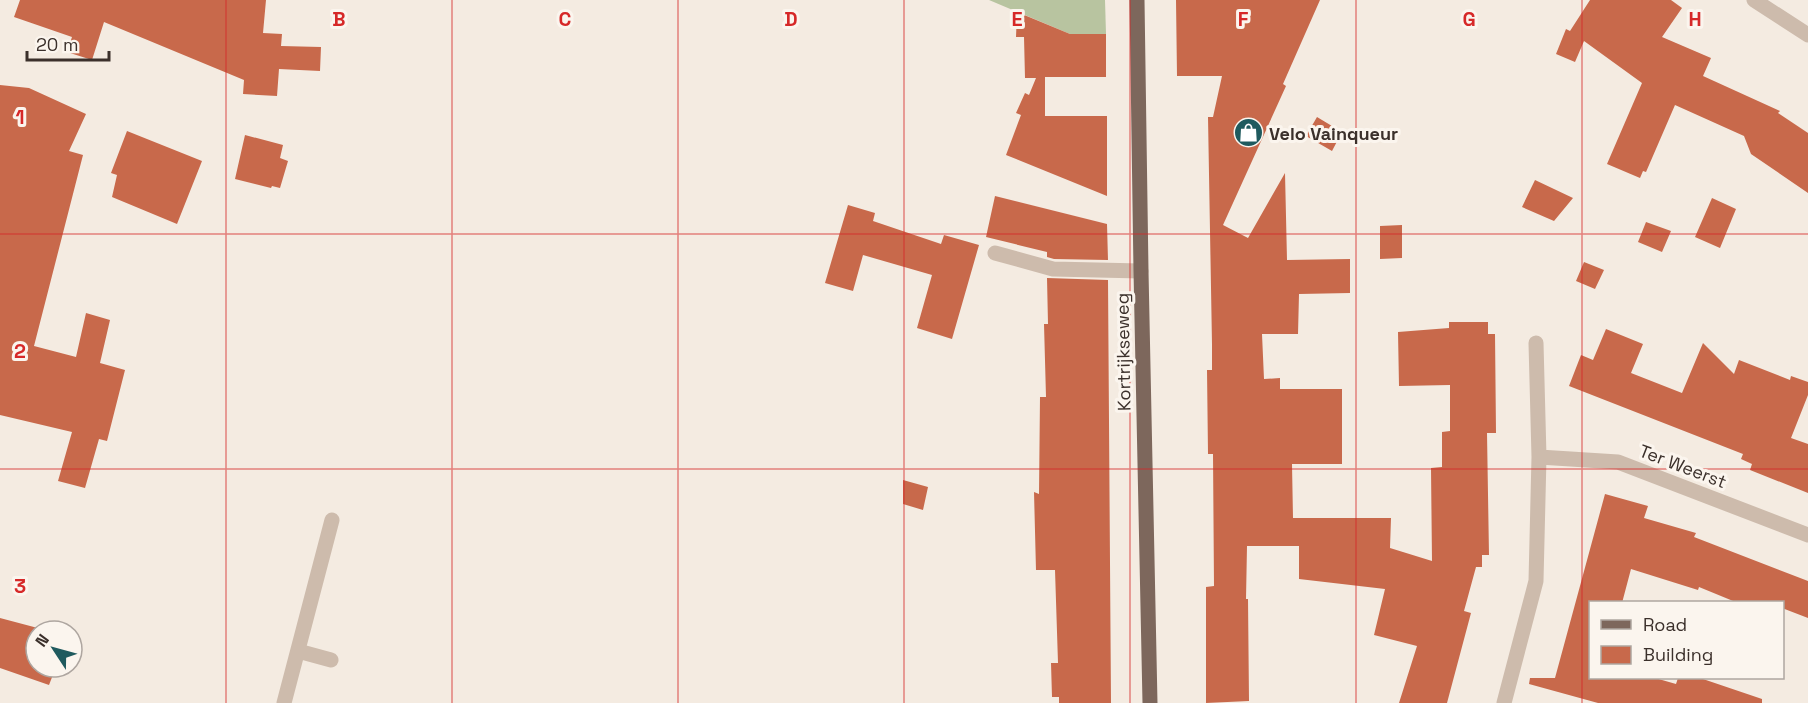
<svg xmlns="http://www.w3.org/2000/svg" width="1808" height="703" font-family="'Space Grotesk',sans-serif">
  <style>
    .green { fill: #b8c4a0 }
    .building { fill: #c8694b }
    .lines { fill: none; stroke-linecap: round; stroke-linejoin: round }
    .lane { stroke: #cdbbac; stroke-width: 15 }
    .street { stroke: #cdbbac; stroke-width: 15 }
    .primary { stroke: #7d675c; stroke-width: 15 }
    .grid { fill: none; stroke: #d62828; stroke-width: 1.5; stroke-opacity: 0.55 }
    .labels { text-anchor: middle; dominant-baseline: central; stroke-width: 6; stroke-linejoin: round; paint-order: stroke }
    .poi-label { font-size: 18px; font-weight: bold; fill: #3b302b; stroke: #fbf5ee; text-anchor: start }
    .street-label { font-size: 18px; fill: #3b302b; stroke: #fbf5ee }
    .grid-label { font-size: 20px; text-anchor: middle; font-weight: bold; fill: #d62828; stroke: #fbf5ee; stroke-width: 6; stroke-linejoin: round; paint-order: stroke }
  </style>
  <rect width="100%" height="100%" fill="#f4ebe1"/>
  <!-- green -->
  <path class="green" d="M989,0h116l1,34h-36z"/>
  <!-- building -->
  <path class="building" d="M20,0h246l-3,33 19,1 -1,12 40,1 -1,24 -41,-2 -2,27 -34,-2 1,-14 -140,-58 -12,38 -25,-8 5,-15 -58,-20z
    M1176,0h144l-37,84 3,2 -63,139 25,13 37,-65 2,87 63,-1v34l-51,1 -1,40h-36l2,45 16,-1v11h62v75h-50l1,54h98l-1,30 42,13 -1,-93 11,-1v-35l8,-1v-46l-51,1 -1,-54 51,-4v-6h39v12h7l1,99h-9l2,122h-7v12h-6l-12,44 7,2 -24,90h-48l18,-57 -43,-11 11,-46 -86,-10v-33h-52l-1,53h2l1,102 -43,2v-116l8,-1 -1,-132h-5l-1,-84h5v-26l-4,-227h5l9,-41h-45z
    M1590,0h81l11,8 -20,29 49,21 -8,18 77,35 -2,2 30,20v60l-57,-39 -7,-18 -69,-31 -29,67 -3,-1 -3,7 -33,-14 35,-81 -58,-42 -9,21 -19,-8 10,-25 4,2z
    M1017,12l53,22h36v43h-61v39h62v80l-101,-41 15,-40 -5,-2 9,-20 4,2 7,-17h-11l-1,-41h-8z
    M0,85l29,3 57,26 -17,37 14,4 -49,191 42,11 10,-44 24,7 -10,43 25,7 -18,71 -8,-2 -14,49 -27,-7 14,-49 -72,-17z
    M1317,117l25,15 -10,19 -26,-15z
    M127,131l75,30 -25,63 -65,-27 5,-22 -6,-2z
    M245,135l38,10 -3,13 8,3 -8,27 -8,-2 -1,2 -36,-9z
    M1535,180l38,18 -19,23 -32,-14z
    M995,196l112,28 1,36 -54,-1 -7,-2v-5l-61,-15z
    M1712,198l24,11 -16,39 -25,-11z
    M848,205l27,8 -2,8 68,23 3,-9 35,10 -27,94 -35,-11 15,-53 -69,-20 -10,36 -28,-8z
    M1646,222l25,9 -9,21 -24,-10z
    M1402,225v33l-22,1v-33z
    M1584,262l20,8 -9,19 -19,-8z
    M1047,278l61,2 3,423h-52v-6h-7l-1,-34h7l-3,-93h-19l-2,-78 5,2 1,-97h6l-2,-73h4z
    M1606,329l37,15 -12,29 51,20 21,-50 31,31 5,-14 51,20 1,-4 17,6v13l-17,43 17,6v49l-58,-23 2,-6 -11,-5 2,-5 -174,-68 12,-31 12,5z
    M903,480l25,7 -5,23 -20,-6z
    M1605,494l43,12 -4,12 52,15 -2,4 114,44v37l-26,-10v-5h-44l-39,-16 -1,3 -67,-21 -9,34h-32v75h65l21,6 2,-6h22l62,21v4h-164l-69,-19 1,-6h25z
    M0,618l49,13h-13v36h20l-7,18 -49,-17z"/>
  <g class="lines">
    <!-- lane -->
    <path class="lane" d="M995,253l58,16 88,2"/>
    <!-- street -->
    <path class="street" d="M1754,0l54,35
      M1539,457l79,5 190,73
      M298,651l33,9
      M284,703l48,-183
      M1504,703l32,-122 3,-124 -3,-114"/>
    <!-- primary -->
    <path class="primary" d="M1137,0l4,271 9,432"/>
  </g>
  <!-- grid -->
  <path class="grid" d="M226,0v703M452,0v703M678,0v703M904,0v703M1130,0v703M1356,0v703M1582,0v703M0,234h1808M0,469h1808"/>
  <!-- icons -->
  <defs>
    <symbol id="shop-disc" viewBox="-11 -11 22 22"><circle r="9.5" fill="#1f5a5e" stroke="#fbf5ee"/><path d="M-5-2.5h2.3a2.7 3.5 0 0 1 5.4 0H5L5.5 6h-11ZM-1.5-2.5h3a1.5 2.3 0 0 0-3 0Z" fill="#fff"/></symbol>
  </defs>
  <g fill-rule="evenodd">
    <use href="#shop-disc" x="1232" y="116" width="33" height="33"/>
  </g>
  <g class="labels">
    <!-- poi labels -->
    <g class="poi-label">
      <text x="1269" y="133">Velo Vainqueur</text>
    </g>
    <!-- street labels -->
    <g class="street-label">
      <text transform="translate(1123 352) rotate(-91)">Kortrijkseweg</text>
      <text transform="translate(1683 466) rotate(21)">Ter Weerst</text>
    </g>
  </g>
  <g class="grid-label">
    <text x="339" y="26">B</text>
    <text x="565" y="26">C</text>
    <text x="791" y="26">D</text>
    <text x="1017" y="26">E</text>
    <text x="1243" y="26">F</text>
    <text x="1469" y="26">G</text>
    <text x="1695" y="26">H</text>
    <text x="20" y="124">1</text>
    <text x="20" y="358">2</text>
    <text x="20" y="593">3</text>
  </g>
  <!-- legend -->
  <rect x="1589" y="601" width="195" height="78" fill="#fbf5ee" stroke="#aea6a0" stroke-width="1.5"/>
  <rect x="1601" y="620" width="30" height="9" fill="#7d675c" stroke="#aea6a0" stroke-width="1.5"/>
  <text x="1643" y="631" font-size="18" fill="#3b302b">Road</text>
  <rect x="1601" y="646" width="30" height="18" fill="#c8694b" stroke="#aea6a0" stroke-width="1.5"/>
  <text x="1643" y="661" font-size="18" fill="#3b302b">Building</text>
  <!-- north arrow -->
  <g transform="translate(54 649) rotate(306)"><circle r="28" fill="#fbf5ee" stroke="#aea6a0" stroke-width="1.5"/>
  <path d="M0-4.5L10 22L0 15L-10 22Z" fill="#1f5a5e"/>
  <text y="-9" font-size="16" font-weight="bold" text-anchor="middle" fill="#3b302b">N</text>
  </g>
  <!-- scale -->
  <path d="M27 51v9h82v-9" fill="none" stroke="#3b302b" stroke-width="3"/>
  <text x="36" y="51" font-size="18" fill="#3b302b" stroke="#fbf5ee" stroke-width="4.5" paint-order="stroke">20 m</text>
</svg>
